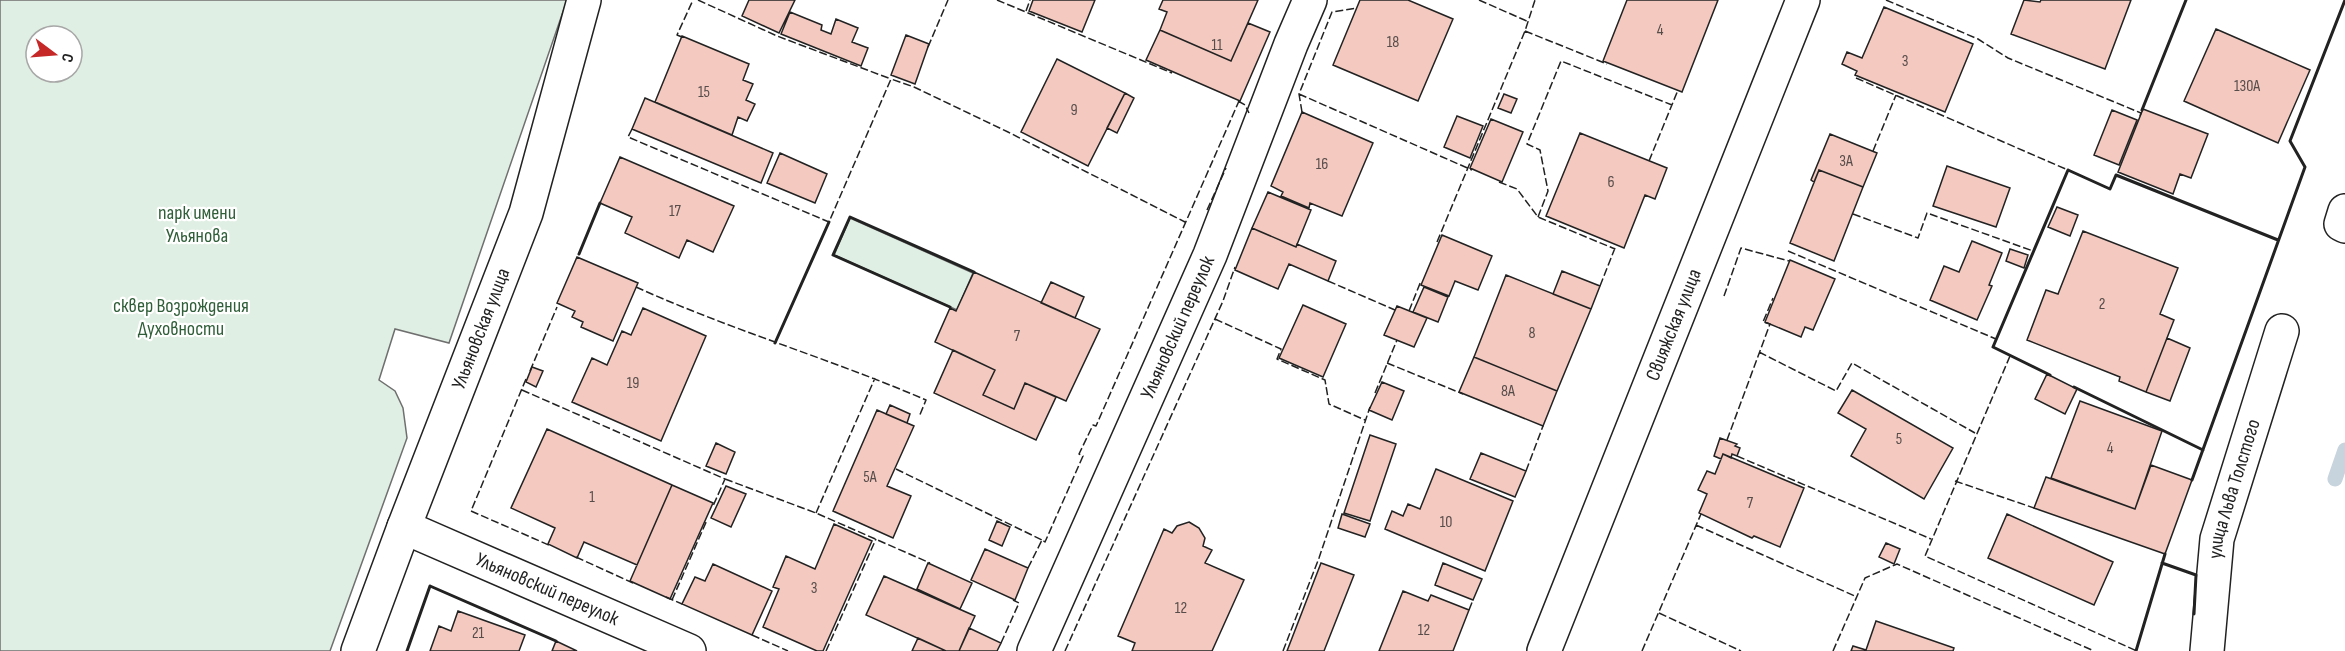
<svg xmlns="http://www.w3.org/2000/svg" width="2345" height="651" font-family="'Sofia Sans Condensed',sans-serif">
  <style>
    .green { fill: #e0efe3; stroke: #6f6f6f; stroke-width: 1.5; fill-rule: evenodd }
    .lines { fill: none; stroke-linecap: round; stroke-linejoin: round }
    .stream { stroke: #c7d3dd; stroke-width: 15 }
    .building { fill: #f3c9c0; stroke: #222; stroke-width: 1.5 }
    .minor-casing { stroke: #222; stroke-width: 36 }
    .minor { stroke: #fff; stroke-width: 33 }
    .fence { stroke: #222; stroke-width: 1.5; stroke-dasharray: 8 3; stroke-linecap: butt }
    .wall { stroke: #222; stroke-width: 3 }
    .labels { text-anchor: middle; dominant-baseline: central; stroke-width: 4.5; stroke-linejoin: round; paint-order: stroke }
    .number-label { font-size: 16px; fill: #564c4a }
    .park-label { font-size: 20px; fill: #2f5e38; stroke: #fff }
    .street-label { font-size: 20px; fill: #222; stroke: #fff }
  </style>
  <rect width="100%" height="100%" fill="#fff"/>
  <!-- green -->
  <path class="green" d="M0,0h567l-118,343 -54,-14 -16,51 16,11 8,17 4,30 -77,213h-330zM36,36h36v36h-36z
    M850,218l123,55 -16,37 -123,-55z"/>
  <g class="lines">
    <!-- stream -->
    <path class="stream" d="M2335,479l10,-29"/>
  </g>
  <!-- building -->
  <path class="building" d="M749,0h46l-16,33 -37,-17z
    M1033,0h62l-13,32 -53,-21z
    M1163,0h95l-27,61 -71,-31 7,-18 -8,-3z
    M1360,0h48l45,19 -35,82 -85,-36z
    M1627,0h91l-36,92 -79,-31z
    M2024,0l16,2 1,-2h90l-26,69 -94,-35z
    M1884,7l89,37 -28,68 -90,-37 2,-4 -15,-7 5,-12 15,6z
    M790,12l32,13 -1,5 10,4 5,-15 22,9 -6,14 16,6 -7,18 -80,-32z
    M1248,23l22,9 -30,69 -94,-41 14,-30 71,31z
    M2216,29l94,41 -32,73 -94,-42z
    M906,35l23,9 -14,40 -24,-9z
    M682,36l67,28 -6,16 10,4 -7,16 9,4 -8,17 -9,-4 -6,18 -77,-33z
    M1057,59l68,34 -37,73 -67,-34z
    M1125,93l9,5 -17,35 -10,-5z
    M1504,94l13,5 -6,14 -13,-5z
    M645,98l128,55 -12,30 -129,-54z
    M2143,109l65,25 -17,44 -11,-4 -7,20 -55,-22z
    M2112,110l25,10 -18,45 -25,-10z
    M1302,112l71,31 -31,73 -32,-13 -1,5 -28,-12 2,-4 -12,-6z
    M1457,116l26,10 -13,32 -26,-11z
    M1491,119l32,13 -21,50 -32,-14z
    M1580,133l87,35 -12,31 -10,-4 -21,53 -78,-32z
    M1830,134l47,19 -14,34 -44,-17 -5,12 -3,-2z
    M780,153l47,21 -12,29 -48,-20z
    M620,157l114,49 -21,46 -26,-12 -8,18 -54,-25 7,-16 -32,-14z
    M1947,166l63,22 -14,39 -63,-21z
    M1819,170l44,17 -29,74 -44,-18z
    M1268,192l43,18 -15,37 -44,-19z
    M2057,207l21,8 -8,21 -22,-9z
    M1252,228l44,19 1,-3 39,17 -8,20 -39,-17 -11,25 -43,-19z
    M2083,231l95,37 -18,46 14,6 -28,72 -27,-11 1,-4 -93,-37 19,-50 12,4z
    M1442,235l50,21 -14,34 -23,-9 -6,15 -28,-11z
    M1972,241l30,12 -13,32 3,1 -15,34 -47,-20 14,-34 15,6z
    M2010,249l18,6 -4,13 -18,-7z
    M577,257l61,26 -25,58 -32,-14 2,-5 -11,-5 3,-6 -18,-8z
    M1790,260l45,19 -22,51 -8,-3 -4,10 -36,-15z
    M1562,271l38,15 -9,23 -38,-15z
    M974,272l126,57 -34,72 -41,-18 -11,26 -31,-14 12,-25 -60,-28 15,-34 6,3z
    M1506,275l85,34 -34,82 -83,-34z
    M1051,282l33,15 -9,21 -34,-15z
    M1424,287l24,10 -10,25 -25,-10z
    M1303,305l43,19 -23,53 -44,-19z
    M1397,306l30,12 -13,29 -30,-12z
    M643,308l63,28 -45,105 -89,-39 20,-44 15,7 15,-34 9,4z
    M2167,338l23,10 -20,53 -24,-9z
    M953,350l42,20 -12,25 31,14 11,-26 31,14 -20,43 -102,-47z
    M1474,357l83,34 -14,35 -84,-34z
    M532,367l11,4 -7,16 -10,-5z
    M2047,374l30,15 -12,25 -30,-15z
    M1382,382l22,9 -12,29 -23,-10z
    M1852,390l101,58 -29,51 -73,-43 15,-27 -28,-16z
    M2080,401l82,30 -27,78 -84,-31z
    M890,405l20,9 -3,9 -21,-9z
    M877,410l37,16 -27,60 24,10 -18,42 -60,-27z
    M547,429l125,56 -35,80 -53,-23 -7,16 -29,-14 7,-16 -44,-20z
    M1370,435l26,9 -26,77 -26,-8z
    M1720,438l17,6 -2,2 5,2 -3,8 -5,-2 -1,4 -8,-4 -2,5 -7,-3z
    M716,443l19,9 -9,22 -20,-8z
    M1481,453l45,18 -11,26 -45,-18z
    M1723,454l81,34 -24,59 -26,-11 -2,2 -53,-25 8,-19 -9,-4 9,-19 8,3z
    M2151,465l41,15 -27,74 -131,-46 12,-31 89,32z
    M1436,469l77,32 -28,70 -100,-42 7,-18 11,5 5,-12 12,5z
    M672,485l41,18 -43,96 -40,-18z
    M726,486l20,8 -15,33 -20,-9z
    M1342,514l28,10 -5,13 -27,-9z
    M2007,514l106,48 -19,43 -106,-47z
    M997,521l13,6 -8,19 -13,-6z
    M1189,522l10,6 6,10 -2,8 9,4 -7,13 39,17 -32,71h-80l3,-8 -17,-7 46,-107 8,4 5,-7z
    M834,524l38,17 -49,110h-6l-54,-24 16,-38 -6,-2 13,-31 29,13z
    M1886,543l14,6 -6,15 -15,-7z
    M985,549l43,19 -13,32 -44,-20z
    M928,563l44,20 -12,26 -43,-20z
    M1321,563l33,12 -30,76h-37z
    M1443,563l39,16 -9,21 -38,-15z
    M713,564l59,27 -20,44 -70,-31 13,-27 10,4z
    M884,576l91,40 -16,35h-13l-80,-36z
    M1403,591l25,10 3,-6 38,15 -16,41h-74z
    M458,611l67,24 -6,16h-89l9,-25 12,5z
    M1876,621l78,27 -1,3h-102l2,-5 13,4z
    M969,628l32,15 -4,8h-38z
    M918,638l28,13h-34z
    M556,641l21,10h-25z"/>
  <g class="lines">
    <defs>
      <g id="minor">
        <path d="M2345,211l-4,13 4,2"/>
        <path id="s1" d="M404,527l285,124"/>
        <path id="s2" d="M358,651l46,-124 122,-314 58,-213"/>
        <path id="s3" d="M1034,651l176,-396 81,-211 19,-44"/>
        <path id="s4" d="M1544,651l259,-651"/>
        <path id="s5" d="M2207,651l10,-112 65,-208"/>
      </g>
    </defs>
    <!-- minor casing -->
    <use href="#minor" class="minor-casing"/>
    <!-- minor -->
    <use href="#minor" class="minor"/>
    <!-- fence -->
    <path class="fence" d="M698,0l79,36 114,43
      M997,0l175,73
      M1479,0l50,22
      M1886,0l92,39 30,19 133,55 -1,3
      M1026,11l4,-11
      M1525,31l82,33
      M682,37l-5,-2 16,-35
      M928,47l20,-47
      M1856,78l212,92
      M1299,94l173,76
      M1238,101l7,4 4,8
      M1302,112l-3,-18 33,-82 25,-4
      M632,129l-4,8 201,85 62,-143 23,8 94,45 177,90
      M1873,151l23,-56
      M1649,161l29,-71
      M1499,182l18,7 21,28 77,32
      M1207,210l19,-42
      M1853,214l65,24 9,-25 106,38
      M1538,217l10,-26 -8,-41 -13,-6 34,-83 111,44
      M1437,242l88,-211 10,-31
      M1788,251l208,88
      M1328,281l67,29
      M1600,286l15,-38
      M636,287c95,43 195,72 290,113l-7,17
      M1724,296l17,-48 48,13
      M1409,311l12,-30
      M1215,319l66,30 -4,10 48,21 4,24 36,16
      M1759,352l77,39 16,-28 123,70
      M2010,356l-85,200 212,95
      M1387,363l76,31
      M530,371l27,-64
      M526,379l-55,132 80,35
      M522,390l203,89 -12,27
      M1375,393l22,-53
      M1727,440l43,-116 -7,-2 10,-24
      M1737,456l194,83
      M896,469l146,71
      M1526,471l17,-45
      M725,479l91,34 114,50
      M1955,481l82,28
      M816,513l59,-135
      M1696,525l161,72
      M576,557l57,26
      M1028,568l14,-28 3,2 38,-86 -4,-2 14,-29 3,1 143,-325
      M666,597l16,7
      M672,600l35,-80
      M1469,610l4,-10
      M1659,613l82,38
      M752,635l36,16
      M1001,643l18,-40 -6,-3
      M826,651l50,-112
      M1065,651l158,-350 12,-34
      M1283,651l36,-93 51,-151
      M1642,651l59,-137
      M1833,651l32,-73 32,-14 197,87"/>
    <!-- wall -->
    <path class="wall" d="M2142,110l44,-110
      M579,254l21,-51
      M950,307l-117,-52 17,-38 124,55
      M775,343l54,-121
      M2050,375l-57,-28 75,-177 42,19 6,-14 162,65
      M2074,387l129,63
      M2192,480l113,-313 -15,-26 55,-141
      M2162,563l34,12 -2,39
      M407,651l23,-65 126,55
      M2136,651l29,-97"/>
  </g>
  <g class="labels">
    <!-- number labels -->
    <g class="number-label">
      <text x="1660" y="30">4</text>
      <text x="1393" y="42">18</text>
      <text x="1217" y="45">11</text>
      <text x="1905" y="61">3</text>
      <text x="2247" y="86">130А</text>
      <text x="704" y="92">15</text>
      <text x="1074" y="110">9</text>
      <text x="1846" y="161">3А</text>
      <text x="1322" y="164">16</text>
      <text x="1611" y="182">6</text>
      <text x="675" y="211">17</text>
      <text x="2102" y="304">2</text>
      <text x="1532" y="333">8</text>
      <text x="1017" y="336">7</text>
      <text x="633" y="383">19</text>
      <text x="1508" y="391">8А</text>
      <text x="1899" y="439">5</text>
      <text x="2110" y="448">4</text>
      <text x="870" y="477">5А</text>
      <text x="592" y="497">1</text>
      <text x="1750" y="503">7</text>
      <text x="1446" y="522">10</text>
      <text x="814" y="588">3</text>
      <text x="1181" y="608">12</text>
      <text x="1424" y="630">12</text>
      <text x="478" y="633">21</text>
    </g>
    <!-- park labels -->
    <g class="park-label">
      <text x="197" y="213">парк имени<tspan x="197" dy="23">Ульянова</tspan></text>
      <text x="181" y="306">сквер Возрождения<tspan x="181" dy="23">Духовности</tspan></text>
    </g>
    <!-- street labels -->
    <g class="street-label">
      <text stroke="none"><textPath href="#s4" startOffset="351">Свияжская улица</textPath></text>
      <text stroke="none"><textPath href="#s3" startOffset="354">Ульяновский переулок</textPath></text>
      <text stroke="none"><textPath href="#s2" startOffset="345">Ульяновская улица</textPath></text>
      <text stroke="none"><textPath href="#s5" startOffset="165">улица Льва Толстого</textPath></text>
      <text stroke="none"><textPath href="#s1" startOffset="156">Ульяновский переулок</textPath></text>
    </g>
  </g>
  <!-- north arrow -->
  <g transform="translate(54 54) rotate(106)"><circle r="28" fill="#ffffff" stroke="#a7a7a7" stroke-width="1.5"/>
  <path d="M0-4.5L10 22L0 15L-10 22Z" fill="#c62828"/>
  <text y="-9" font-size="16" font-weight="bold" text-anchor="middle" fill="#222222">С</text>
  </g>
</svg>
